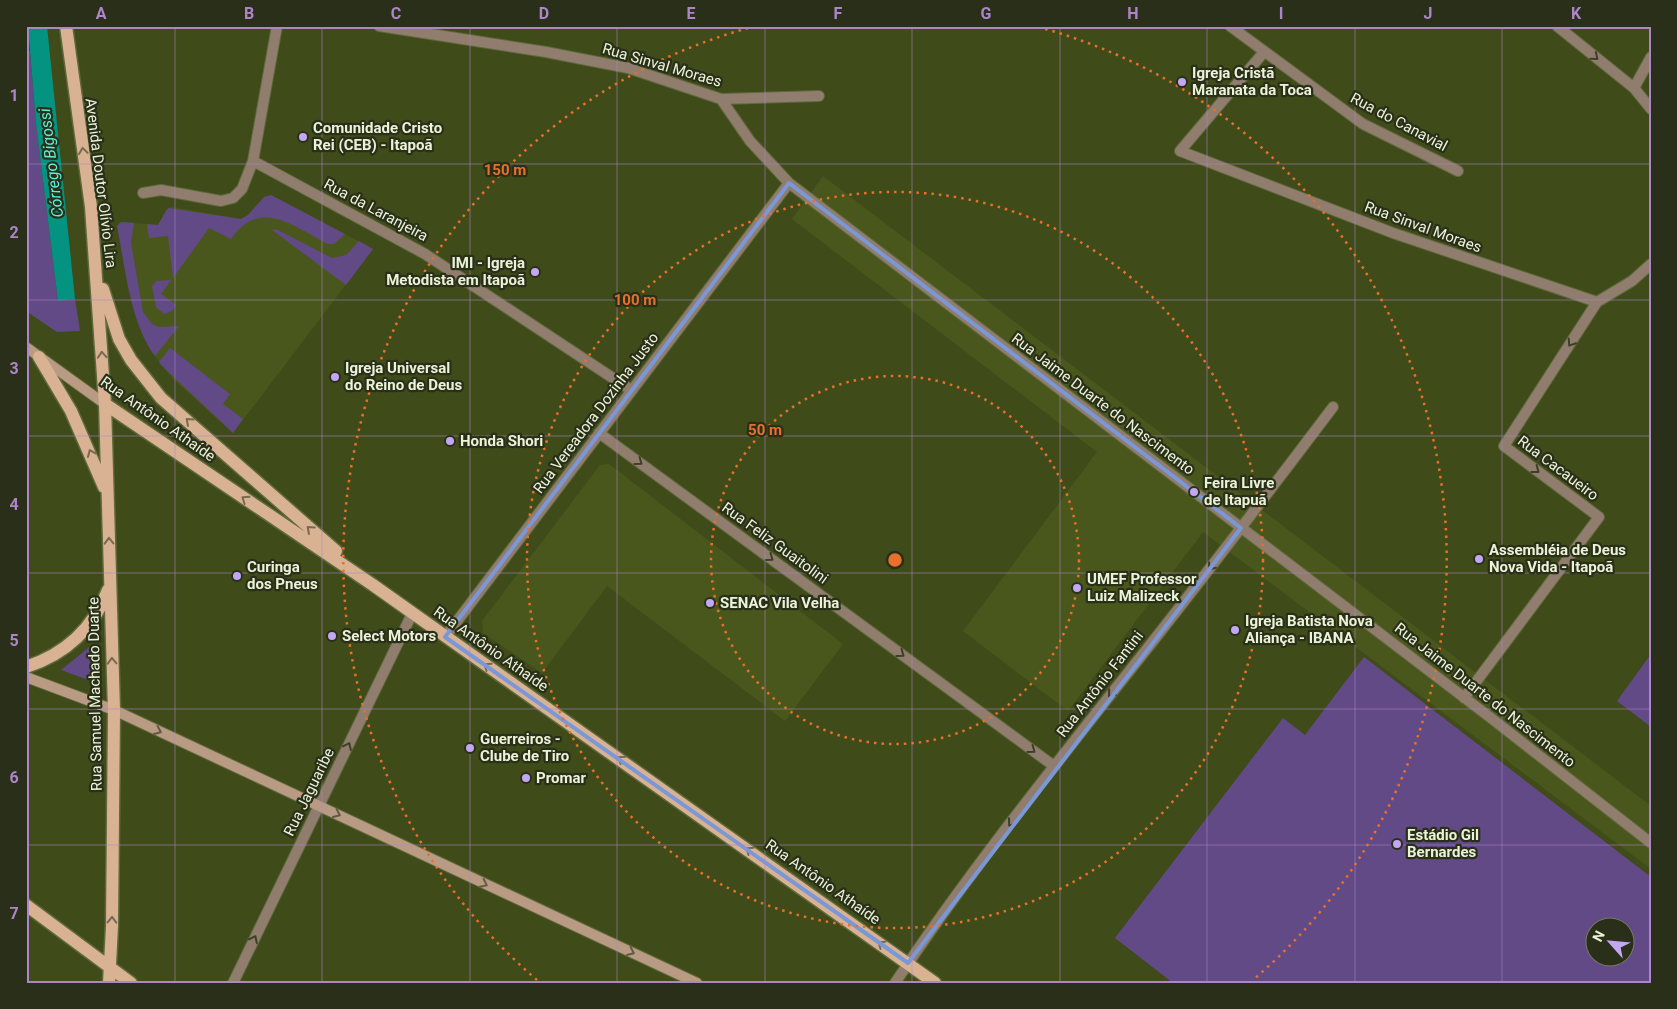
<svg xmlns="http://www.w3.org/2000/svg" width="1677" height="1009" font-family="Roboto,sans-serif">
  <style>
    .built { fill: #4a571c }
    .green { fill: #614a86; fill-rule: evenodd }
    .water { fill: #049281 }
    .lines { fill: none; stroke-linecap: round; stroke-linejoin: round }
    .street-casing { stroke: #5f693c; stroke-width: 12 }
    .secondary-casing { stroke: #5f693c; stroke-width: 12 }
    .primary-casing { stroke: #5f693c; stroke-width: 15 }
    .street { stroke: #907d6e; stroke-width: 10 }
    .secondary { stroke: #b99b83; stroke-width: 10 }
    .primary { stroke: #d9b293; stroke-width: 12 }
    .oneway { stroke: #3e3f2a }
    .oneway2 { stroke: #786a50 }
    .oneway3 { stroke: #635a43 }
    .marked { fill: none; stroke: #7a98d8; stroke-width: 4; stroke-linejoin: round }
    .grid { fill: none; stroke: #ad86ca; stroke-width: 1; stroke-opacity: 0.55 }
    .ring { fill: none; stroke: #e8702a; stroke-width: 2.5; stroke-dasharray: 2.5 5 }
    .poi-dot { fill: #c2a8f2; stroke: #292f19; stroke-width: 2 }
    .labels { text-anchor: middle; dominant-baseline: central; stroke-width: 4.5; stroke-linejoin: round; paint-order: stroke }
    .street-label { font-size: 15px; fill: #ebf3d7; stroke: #292f19 }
    .poi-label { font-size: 15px; font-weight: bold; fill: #ebf3d7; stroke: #292f19; text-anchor: start }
    .water-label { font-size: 16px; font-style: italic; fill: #5cf0d8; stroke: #292f19 }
    .centre { fill: #e8702a; stroke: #292f19; stroke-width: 2.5 }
    .ring-label { font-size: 15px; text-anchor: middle; font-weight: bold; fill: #e8702a; stroke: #292f19; stroke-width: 4.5; stroke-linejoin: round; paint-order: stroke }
    .neatline { fill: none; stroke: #ad86ca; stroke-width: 2 }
    .grid-label { font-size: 16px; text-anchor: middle; font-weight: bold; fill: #ad86ca }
  </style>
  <rect width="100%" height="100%" fill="#404b1a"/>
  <!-- built -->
  <path class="built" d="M823,176l828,630v63l-448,-337 -135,179 -105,-80 134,-179 -305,-233z
    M271,195l102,54 -140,184 -61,-55 -20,-26 -16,-34 -19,-92 4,-4 37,3 8,-15 6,-3 69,12 7,-4 16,-18z
    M609,464l234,180 -58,77 -178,-135 -65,87 -59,-40 -1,-12 118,-156z"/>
  <!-- green -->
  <path class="green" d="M27,51h3l6,73 22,177 17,-2 5,32 -23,1 -31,-21z
    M271,195l74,39 -11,10h-6c-35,-18 -68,-47 -97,-5l-22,-11 -36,50 -5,-42 -19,2 -2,-14 11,1 10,-17 73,11 7,-4 16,-18z
    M121,222l13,1 -3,20 12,69 9,12 7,3 20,-1 -24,30c-25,-33 -30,-90 -38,-130z
    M276,229l56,29 14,-3 13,-14 14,8 -27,36 -74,-55z
    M171,280l-10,14 15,11 -4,6 -8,3 -8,-7 -4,-21 4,-5z
    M170,348l60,46 -7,10 20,15 -10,14 -72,-68 -2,-3z
    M93,644l-2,37 -30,-11z
    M1651,654v73l-34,-26z
    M1364,657l287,220v106h-478l-58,-45 168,-220 22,17zM1594,926h30v30h-30z"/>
  <!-- water -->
  <path class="water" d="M28,26h19l28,273 -17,2 -22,-177z"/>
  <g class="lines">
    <defs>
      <path id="street" d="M379,26l167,26 82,16 93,31 98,-3
        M1230,26l133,98 95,47
        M1557,26l77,62 17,21
        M1264,52l-84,99 213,82 204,69 35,-21 19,-17
        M1634,88l17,-31
        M721,99l29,42 39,42 702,535 160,125
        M253,161l172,93 206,136
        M143,193l18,-3 60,11 12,-3 9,-9 11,-28 24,-135
        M599,433l455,333
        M445,637l344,-454
        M1464,698l135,-181 -95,-71 93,-144
        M233,983l179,-369
        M895,983c71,-107 152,-208 232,-309 70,-88 138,-177 206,-267"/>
      <path id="secondary" d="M26,347l79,57
        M26,677l88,33 583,273"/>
      <path id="primary" d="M66,26l25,181 14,197 9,306 -2,216 -3,57
        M103,289l16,50 12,21 30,38 175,153
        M39,357l32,54 33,76
        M105,404l268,181 562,398
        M26,667c40,-13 67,-38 82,-77
        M26,905l105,78"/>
    </defs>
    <!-- street casing -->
    <use href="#street" class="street-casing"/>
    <!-- secondary casing -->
    <use href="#secondary" class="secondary-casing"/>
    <!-- primary casing -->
    <use href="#primary" class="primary-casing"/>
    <!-- street -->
    <use href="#street" class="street"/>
    <!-- secondary -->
    <use href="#secondary" class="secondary"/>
    <!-- primary -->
    <use href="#primary" class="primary"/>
  </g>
  <!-- one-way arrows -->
  <defs><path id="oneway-chevron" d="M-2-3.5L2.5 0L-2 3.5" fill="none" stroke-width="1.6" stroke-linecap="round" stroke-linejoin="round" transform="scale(1.25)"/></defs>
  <g class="oneway">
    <use href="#oneway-chevron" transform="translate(1595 57) rotate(39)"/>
    <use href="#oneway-chevron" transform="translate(1571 343) rotate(123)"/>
    <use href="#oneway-chevron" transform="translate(639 462) rotate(36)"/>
    <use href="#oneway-chevron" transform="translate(1536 470) rotate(37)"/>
    <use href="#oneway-chevron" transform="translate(770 558) rotate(36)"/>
    <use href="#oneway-chevron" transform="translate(1211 567) rotate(128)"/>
    <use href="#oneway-chevron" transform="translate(901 654) rotate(36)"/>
    <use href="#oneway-chevron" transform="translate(1111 694) rotate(128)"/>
    <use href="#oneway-chevron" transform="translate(348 746) rotate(-64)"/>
    <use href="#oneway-chevron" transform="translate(1032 750) rotate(36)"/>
    <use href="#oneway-chevron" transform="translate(1011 823) rotate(127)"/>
    <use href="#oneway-chevron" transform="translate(254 939) rotate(-64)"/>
  </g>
  <g class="oneway2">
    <use href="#oneway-chevron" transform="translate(83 151) rotate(-98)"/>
    <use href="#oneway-chevron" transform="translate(102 355) rotate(-94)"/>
    <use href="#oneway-chevron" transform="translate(189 421) rotate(-138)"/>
    <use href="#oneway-chevron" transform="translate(91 453) rotate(-113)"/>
    <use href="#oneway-chevron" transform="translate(245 499) rotate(-146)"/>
    <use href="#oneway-chevron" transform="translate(310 529) rotate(-138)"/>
    <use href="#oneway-chevron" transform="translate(109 541) rotate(-91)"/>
    <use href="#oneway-chevron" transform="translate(112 661) rotate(-92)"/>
    <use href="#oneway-chevron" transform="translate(487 666) rotate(-145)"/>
    <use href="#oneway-chevron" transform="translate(621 759) rotate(-145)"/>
    <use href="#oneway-chevron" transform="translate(749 850) rotate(-145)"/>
    <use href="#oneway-chevron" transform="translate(112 920) rotate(-89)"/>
    <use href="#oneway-chevron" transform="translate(881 944) rotate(-145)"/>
  </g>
  <g class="oneway3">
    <use href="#oneway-chevron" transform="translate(158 731) rotate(25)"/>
    <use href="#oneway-chevron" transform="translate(337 814) rotate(25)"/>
    <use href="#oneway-chevron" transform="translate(484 884) rotate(26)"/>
    <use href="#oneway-chevron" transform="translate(631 952) rotate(25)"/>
  </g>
  <!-- marked area -->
  <path class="marked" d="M789,183l452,345 -333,435 -463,-326z"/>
  <!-- grid -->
  <path class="grid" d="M175,26v957M322,26v957M470,26v957M617,26v957M765,26v957M912,26v957M1060,26v957M1207,26v957M1355,26v957M1502,26v957M26,164h1625M26,300h1625M26,436h1625M26,573h1625M26,709h1625M26,845h1625"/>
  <!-- distance rings -->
  <g class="ring">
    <circle cx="895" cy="560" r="184"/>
    <circle cx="895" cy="560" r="368"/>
    <path d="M537 980A552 552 0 0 1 752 27M1038 27A552 552 0 0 1 1253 980"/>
  </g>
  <!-- markers -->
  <g class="poi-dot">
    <circle cx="1182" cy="82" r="5"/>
    <circle cx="303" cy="137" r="5"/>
    <circle cx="535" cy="272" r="5"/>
    <circle cx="335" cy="377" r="5"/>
    <circle cx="450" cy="441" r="5"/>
    <circle cx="1194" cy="492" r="5"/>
    <circle cx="1479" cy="559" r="5"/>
    <circle cx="237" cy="576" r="5"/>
    <circle cx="1077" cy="588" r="5"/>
    <circle cx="710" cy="603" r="5"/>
    <circle cx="1235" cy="630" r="5"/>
    <circle cx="332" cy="636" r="5"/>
    <circle cx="470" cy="748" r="5"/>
    <circle cx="526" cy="778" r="5"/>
    <circle cx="1397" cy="844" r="5"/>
  </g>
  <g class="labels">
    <!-- street labels -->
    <g class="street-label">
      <text transform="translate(662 65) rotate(16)">Rua Sinval Moraes</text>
      <text transform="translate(1399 122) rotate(28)">Rua do Canavial</text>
      <text transform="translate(101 183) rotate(83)">Avenida Doutor Olívio Lira</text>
      <text transform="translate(376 210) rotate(28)">Rua da Laranjeira</text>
      <text transform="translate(1423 227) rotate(20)">Rua Sinval Moraes</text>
      <text transform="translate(1103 404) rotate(37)">Rua Jaime Duarte do Nascimento</text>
      <text transform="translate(596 413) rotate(-53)">Rua Vereadora Dozinha Justo</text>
      <text transform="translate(158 419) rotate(35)">Rua Antônio Athaíde</text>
      <text transform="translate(1558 468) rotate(37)">Rua Cacaueiro</text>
      <text transform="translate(775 543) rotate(36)">Rua Feliz Guaitolini</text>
      <text transform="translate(491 649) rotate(35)">Rua Antônio Athaíde</text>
      <text transform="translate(1100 684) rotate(-52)">Rua Antônio Fantini</text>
      <text transform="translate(95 694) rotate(-91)">Rua Samuel Machado Duarte</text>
      <text transform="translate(1485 695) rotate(38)">Rua Jaime Duarte do Nascimento</text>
      <text transform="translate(309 792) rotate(-64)">Rua Jaguaribe</text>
      <text transform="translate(823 882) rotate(35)">Rua Antônio Athaíde</text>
    </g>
    <!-- poi labels -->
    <g class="poi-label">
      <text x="1192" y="73">Igreja Cristã<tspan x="1192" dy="17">Maranata da Toca</tspan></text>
      <text x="313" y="128">Comunidade Cristo<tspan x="313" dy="17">Rei (CEB) - Itapoã</tspan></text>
      <text x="525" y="263" text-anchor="end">IMI - Igreja<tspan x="525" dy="17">Metodista em Itapoã</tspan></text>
      <text x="345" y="368">Igreja Universal<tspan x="345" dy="17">do Reino de Deus</tspan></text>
      <text x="460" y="441">Honda Shori</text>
      <text x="1204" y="483">Feira Livre<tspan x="1204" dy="17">de Itapuã</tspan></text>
      <text x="1489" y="550">Assembléia de Deus<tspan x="1489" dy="17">Nova Vida - Itapoã</tspan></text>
      <text x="247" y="567">Curinga<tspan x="247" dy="17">dos Pneus</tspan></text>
      <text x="1087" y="579">UMEF Professor<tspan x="1087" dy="17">Luiz Malizeck</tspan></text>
      <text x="720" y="603">SENAC Vila Velha</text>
      <text x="1245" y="621">Igreja Batista Nova<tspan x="1245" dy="17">Aliança - IBANA</tspan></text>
      <text x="342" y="636">Select Motors</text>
      <text x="480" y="739">Guerreiros -<tspan x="480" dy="17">Clube de Tiro</tspan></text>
      <text x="536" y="778">Promar</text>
      <text x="1407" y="835">Estádio Gil<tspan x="1407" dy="17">Bernardes</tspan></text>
    </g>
    <!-- water labels -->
    <g class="water-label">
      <text transform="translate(51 163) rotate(-97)">Córrego Bigossi</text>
    </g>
  </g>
  <circle cx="895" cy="560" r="8" class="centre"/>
  <g class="ring-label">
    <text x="505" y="175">150 m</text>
    <text x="635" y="305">100 m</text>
    <text x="765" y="435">50 m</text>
  </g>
  <!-- border -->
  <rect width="1677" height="1009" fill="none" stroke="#292f19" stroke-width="55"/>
  <!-- north arrow -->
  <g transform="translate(1610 942) rotate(297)"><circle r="24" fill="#292f19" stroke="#777d65"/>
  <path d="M0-4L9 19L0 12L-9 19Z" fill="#c2a8f2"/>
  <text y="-8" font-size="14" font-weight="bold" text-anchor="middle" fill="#ebf3d7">N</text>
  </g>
  <rect x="28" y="28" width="1622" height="954" class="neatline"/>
  <g class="grid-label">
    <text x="101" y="19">A</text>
    <text x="249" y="19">B</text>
    <text x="396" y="19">C</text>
    <text x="544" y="19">D</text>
    <text x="691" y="19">E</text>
    <text x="838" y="19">F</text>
    <text x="986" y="19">G</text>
    <text x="1133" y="19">H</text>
    <text x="1281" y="19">I</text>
    <text x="1428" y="19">J</text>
    <text x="1576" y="19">K</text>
    <text x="14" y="101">1</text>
    <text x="14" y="238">2</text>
    <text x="14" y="374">3</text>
    <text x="14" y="510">4</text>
    <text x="14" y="646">5</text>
    <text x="14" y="783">6</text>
    <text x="14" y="919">7</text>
  </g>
</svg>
